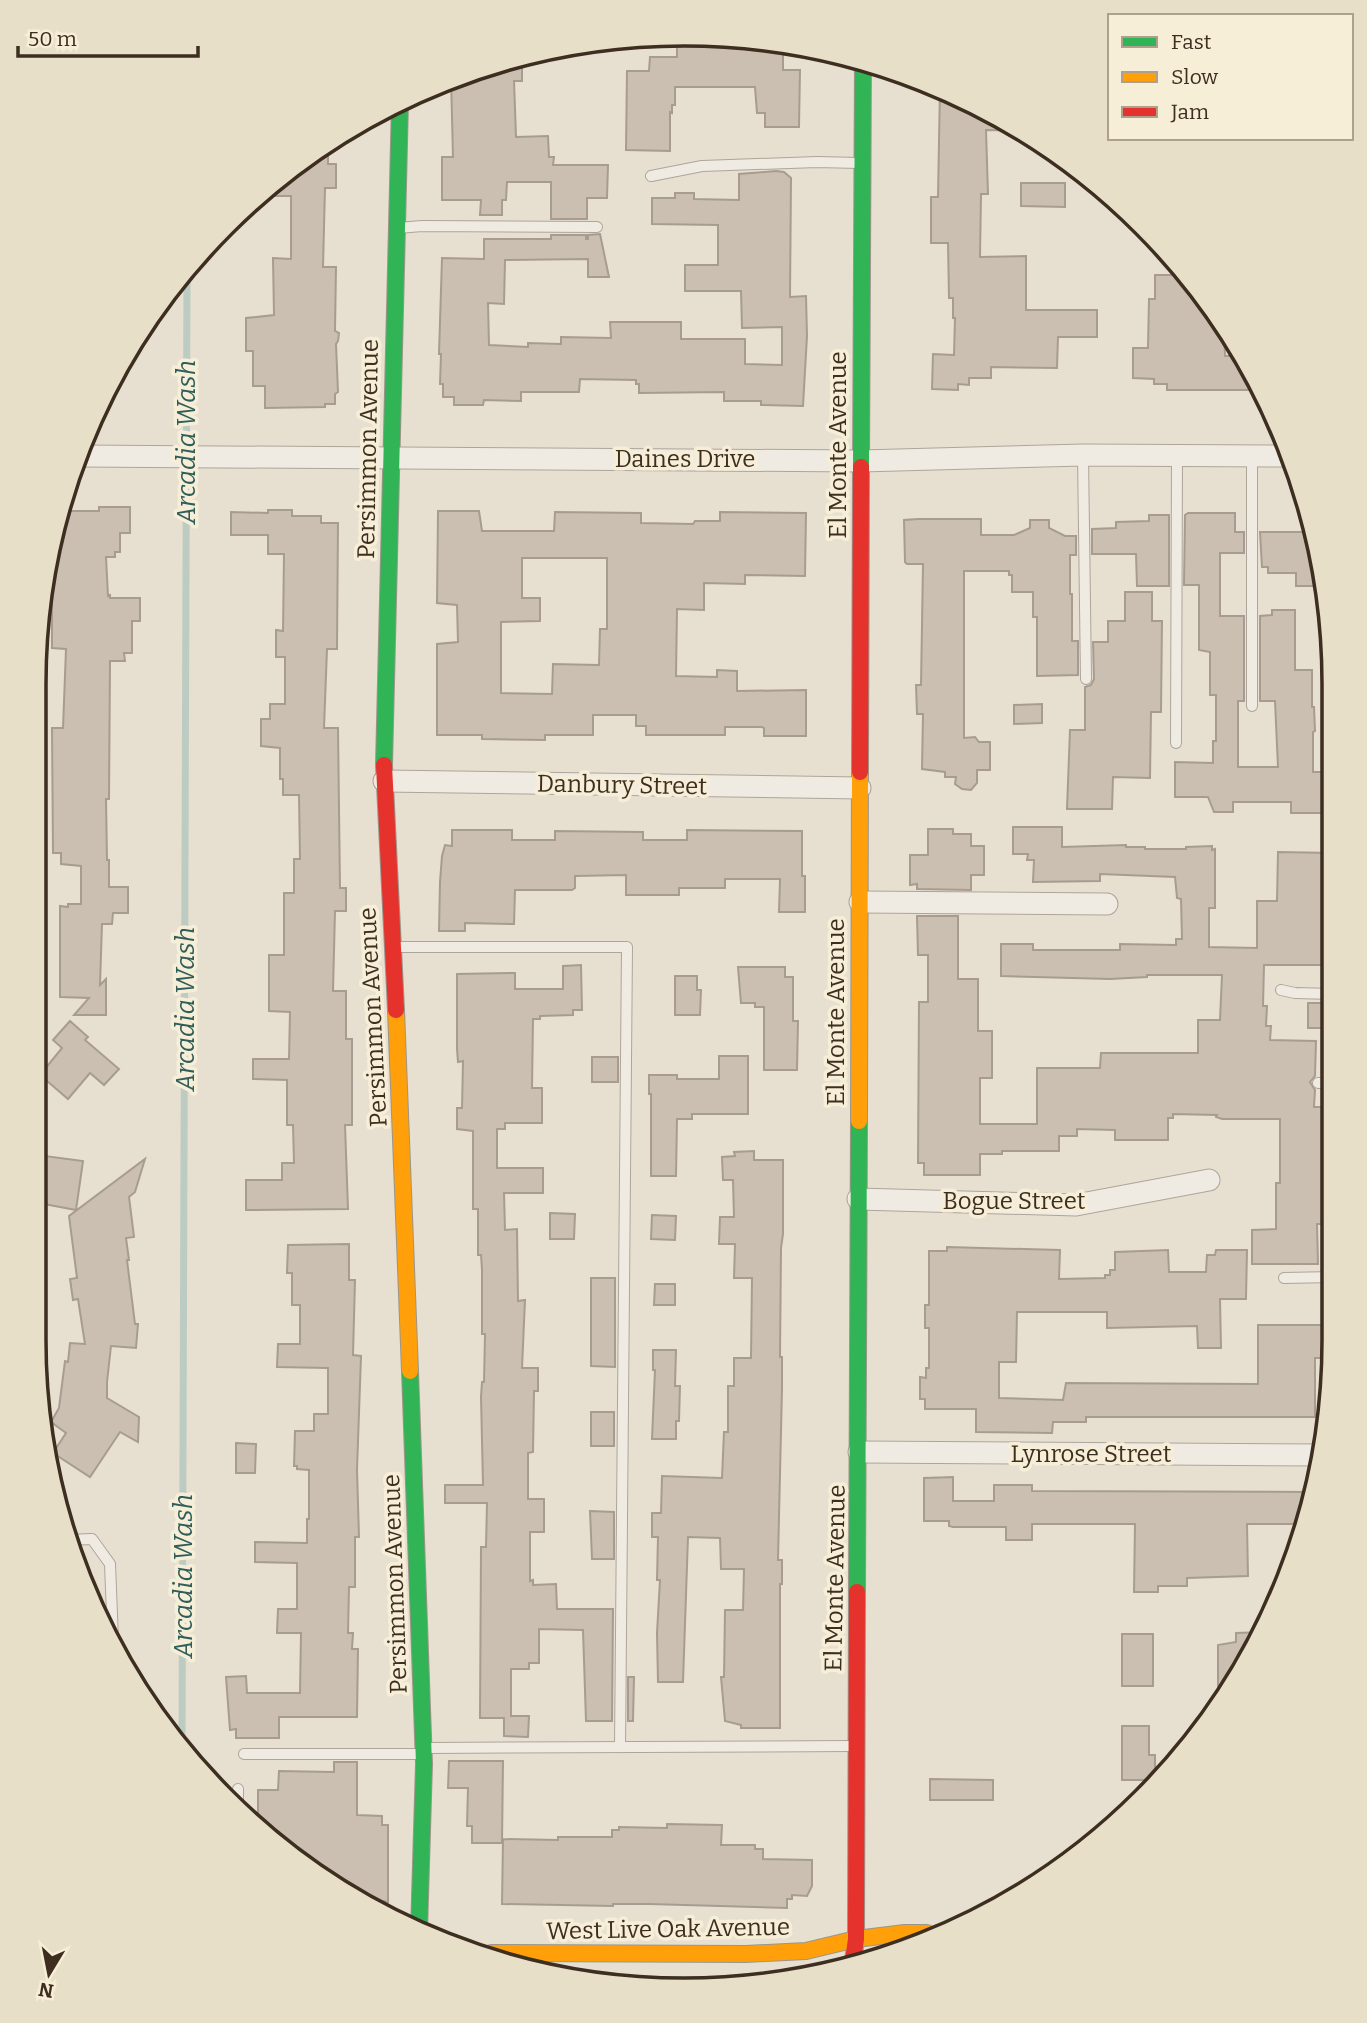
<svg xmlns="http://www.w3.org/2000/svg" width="1367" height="2023" font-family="Bitter,serif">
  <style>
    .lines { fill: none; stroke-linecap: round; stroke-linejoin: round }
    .stream { stroke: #bcccc2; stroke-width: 7 }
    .building { fill: #cbbfb2; stroke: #a89c90; stroke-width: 2; fill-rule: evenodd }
    .lane-casing { stroke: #ada599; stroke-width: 12 }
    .street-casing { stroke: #ada599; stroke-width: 23 }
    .fast-casing { stroke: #9c958a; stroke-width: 18 }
    .slow-casing { stroke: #9c958a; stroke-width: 18 }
    .jam-casing { stroke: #9c958a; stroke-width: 18 }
    .lane { stroke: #efebe3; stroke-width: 10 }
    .street { stroke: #efebe3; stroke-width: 21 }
    .fast { stroke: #30b455; stroke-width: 16 }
    .slow { stroke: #ff9f0a; stroke-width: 16 }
    .jam { stroke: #e5322d; stroke-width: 16 }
    .labels { text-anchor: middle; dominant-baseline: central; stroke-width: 7; stroke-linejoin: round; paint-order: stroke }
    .street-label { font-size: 24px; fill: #3d2e20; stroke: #f7eed8 }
    .water-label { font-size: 26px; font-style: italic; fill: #2f5d5a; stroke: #f7eed8 }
    .rim { fill: none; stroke: #3d2e20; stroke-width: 3.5 }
  </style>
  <rect width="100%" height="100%" fill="#e7e0d1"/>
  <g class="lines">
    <!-- stream -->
    <path class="stream" d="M182,1743l5,-1468"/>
  </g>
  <!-- building -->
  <path class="building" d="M683,33l100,10v27h17l-1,57h-34v-14h-8l-2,-26h-80v18h-3v8l-2,-1v39l-44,-1 1,-79h22l1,-14h27v-23z
    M522,56v25h-8l2,56 32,-1 1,21h5l-1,8h55l-1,33h-20v21h-36v-37h-44l-1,18h-4v15h-22l1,-15h-39v-43h11l-2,-79z
    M940,87l83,44 -37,-1 2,64h-7l-1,63 46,-1v54h71v27h-39l-1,31 -66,-1v11h-22v7l-11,-1v6l-26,-1 1,-35 21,1 1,-37h-2v-20h-4l-1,-55h-17v-46h7z
    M328,140v24h8v24h-11l-2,79h13l-1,64 4,2 -1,8 -2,3 2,48 -3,2v10h-10v3l-60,1v-22h-12v-35h-7v-33l28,-3 -1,-57 18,1v-63h-34z
    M776,171l8,1 7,6 -1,119 16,-1 1,40 -4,70 -42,-1v-4h-37v-9l-85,1v-9h-3v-4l-56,-1 -1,13h-58v9l-37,-1 -1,5h-29v-8h-11v-13h-3l1,-30h-2l3,-96 42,1v-20h67v-4h35v4h2v-4l12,-1 9,43h-21v-18l-83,1 -1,44 -16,-1 1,42 39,2v-4l33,1v-7l50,1 -1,-16h71v17h64v25l37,1v-38l-40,1 -1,-37h-56v-26h33v-40l-66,-1v-26h23v-5h19v6l45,1v-26z
    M1021,183h44v24l-44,-1z
    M1155,275h30l39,47 1,34h8v4h11l7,12v18h-84v-6h-13v-5l-21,-1v-30h15l1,-49h6z
    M99,507h31v26h-10v19h-5v5h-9l2,39 2,-1v3h30v23h-8v32h-8l1,8h-15l-1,138h-3l1,61h2v27h19v26h-15l-1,11h-10l-2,61 6,-6v36h-32l15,-17 -29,-1v-91l8,1v-3h13v-38l-20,-2v-11h-8l-1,-125h11l3,-79 -14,-1v-111l9,-26h38z
    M268,510h24v6h29v7h17l-1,126h-10l-3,79h14l2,160h6v23h-11l-2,80h13v48h6v86h-7l3,84 -102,1v-30h36v-17h12l-1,-38h-6v-45l-34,-1v-20h36l1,-47 -21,-1v-56h15v-62h10v-34h6l-1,-64h-16v-16h-3v-31l-19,-2v-27h9v-15h15v-47h-9v-27l7,1 1,-77h-16v-19h-37v-23l37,1z
    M438,511h41l3,20h72l1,-19 86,1v10l52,1 2,-3h25v-9l86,1 -1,63 -60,-1v9l-41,-1v27l-27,-1 -1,67 41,1v-7l20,1v20l69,-1v46h-42v-8l-2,-1h-37v8h-79v-9h-10v-11h-43v20h-48v5l-63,-1v-4h-45v-91l21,-2 -1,-37 -20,-2zM522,558h85v71h-7l-1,36 -46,-1 -1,30 -51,-1v-71l39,-1v-23h-18z
    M1188,513h47v19h9v21h-24v63h24v85h-6v66h40l-3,-66h-15v-85l12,-1v-5h23v60h17v37h2l1,24 -2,1v40h21v41h-43v-11h-58v10h-19l-6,-15h-33v-35l38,1v-22h3v-46h-6v-43l-11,-2v-65h-15l1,-70z
    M1149,515h20v71h-32l-1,-32h-44v-25l24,-1v-6l33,-1z
    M918,519h63v16h33l16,-7v-8h19v8l16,8h11v19h-6v39h2v47h6v34l-41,1v-59h-4v-25h-21v-17h-3v-4h-45v167l11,-1 4,5h11v28h-13v13l-6,7 -9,-1 -7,-5 1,-7h-11v-5l-23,-3 1,-55h-6l-1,-29h5l2,-121h-16l-2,-2 -1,-42z
    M1260,532h50v21h4l1,13v20h-19v-13h-28v-6h-6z
    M1125,592h27v29h10l-1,91h-10l-1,66 -37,-1 -1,32h-45l3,-79h15v-43l6,-2 3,-6 -1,-37h15v-21h17z
    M1042,704v19l-28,1v-19z
    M1013,827h49v20l64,-2v2h19v2h41v-2l26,-1v4l3,-1v59h-6v39l48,1v-47h20l1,-49 56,1 -1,112h-69l-1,41h4l-1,20h5l-1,14 46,1 -1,35 -5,6 5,8 -1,17h20v23h-3l3,94h-17l1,40h-66v-34l24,-1v-46h4v-64h-58l-6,-2 1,-2 -44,-1v4h-5v22h-53v-10l-38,-1v7h-18v15h-57v3h-22v21h-56v-12h-6l1,-161h9v-47h-10l-1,-39h41v63h20v52h14v47h-12v46h57v-56h63l1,-15h97v-33h22l2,-45h-75v2l-37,2 -109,-3v-32h32v6h87v-6l56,1v-6h6l-1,-40 -4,-1 -2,-21 -75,-3v7l-67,1 1,-22h-7l1,-6h-15z
    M928,829h25v5h18v12h13v29h-13v15l-54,-1v-5l-7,1v-30h18z
    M452,830h60v10h43v-9l88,1v8h44v-10l115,1v45h3v36h-26l1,-33h-55v9h-46v7h-53v-20l-51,1v12l-3,2h-57l-1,34 -49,-1v8h-26l1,-49 2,-26 3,-11 7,1z
    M581,965l1,45h-9v5l-33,1v3h-7l-1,69h10v35h-37v6h-8v39h46v25h-39l1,37 12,-1 1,72 7,-1 -3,68h16v23h-4l-1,61 -5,1v46h16v33h-14v49l3,-1v5l23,-1 1,25h56l-1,112h-26l-3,-91 -44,-1v34h-10v6h-18v47h18l-1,21 -24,-1v-18h-24l1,-171h5l1,-44h-42v-18h38l-2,-88 1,-15h2l1,-48h-3v-64l-1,-15h-3v-46h-5v-78l-16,-2v-21h5l1,-47 -5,1 -1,-13v-75l58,-1v16h48v-23z
    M738,967h47v10h8v44h5l-1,49h-33v-63h-9v-4h-14z
    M675,976h22v14h4l-1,25h-25z
    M1308,1003h25v25h-25z
    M70,1021l18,16 -3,3 34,29 -15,16 -14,-12 -22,26 -28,-24 22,-27 -9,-8z
    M719,1056h29v58h-56v5h-15l-1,57h-25v-82h-2v-19h28v4h42z
    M592,1057h26v25h-26z
    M754,1151v9h29v74l-2,14 -1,109h2v31l-4,172h4v24h-2v144h-39v-3l-16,-4 -4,-44h3l1,-67h18l1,-41h-23l-1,-31 -32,-1 -5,145h-25l-1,-49 3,-53h-3l1,-43h-6v-24h9l1,-37 60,2 2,-46h4v-46h6v-28h17l1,-80h-18l1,-34h-16l1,-27h14l-1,-37h-10l-1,-23 13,-1 -1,-4z
    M37,1155l46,6 -7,49 -43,-8v-38l3,1z
    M145,1159l-10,33 -6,5 5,40 -8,1 3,22h-2l8,64h3l-2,24 -25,-2 -4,36v16l32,19 -1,25 -18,-10 -30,45 -37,-24 13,-20 -15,-11 8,-14 6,-47 3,1 2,-19 15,1 -7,-45 -5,1 -3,-21 7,-1 -8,-62z
    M550,1213l25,1 -1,25h-24z
    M652,1215l24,1 -1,24 -24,-1z
    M349,1244v36h6l-2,75 8,1 -4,114 2,67h-4v50h-6l-1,46h5l-1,16h6l-1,68h-78v21h-43v-9l-6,1 -4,-53 20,-1 1,17h53l1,-60h-24l1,-24h19v-46l-42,-1v-20l52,1v-24h2v-49l-12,-1v-3h-3l1,-35h19v-17h14v-46l-51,-1 1,-23h22v-39h-8v-32h-5l1,-28z
    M947,1247l113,3 -1,29 46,-1v-3h5v-5h5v-18l53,-2 1,22h37l1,-17h8l1,-5h31l-1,49h-26l1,49h-23l-1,-22 -90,2v-16h-90l-1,50h-17v36l64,2 3,-17 192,1v-59h76l-2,33h-17v59h-229v5h-33l-1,11 -76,-1v-23h-51v-10h-5v-22l6,1v-10h3v-40h-4v-23h4v-54h18z
    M591,1278h24v89l-24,-1z
    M655,1284h20v21h-21z
    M653,1350h23l-1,36h5l-1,35h-3v18h-24l3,-69h-2z
    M591,1412h23v34h-23z
    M236,1443l20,1 -1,29h-19z
    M953,1477v24h41v-16h38v6l281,1 -12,32h-54l1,52 -61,2v8h-29v6h-24l1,-68h-103v16h-26v-13h-53l-4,-1v-5h-25v-43z
    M590,1511l24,1v47h-22z
    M1263,1632l-10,15 -35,48v-50l18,-3v-9z
    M1122,1634h31v52h-31z
    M628,1677h6l-1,44h-5z
    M1122,1726h27v29h6v25h-33z
    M449,1761h54l-1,82h-30v-17h-5l1,-38h-20z
    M334,1762h23v53l25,1v9h6v77l-5,-1v9l-96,-55 -29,-31v-34h20l1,-19 55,1z
    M930,1779l63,1v20h-63z
    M667,1824l55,1 -1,20h34v4h8v10l49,1v26l-5,10 -15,-1v4h-5v9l-138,-4h-36v2l-111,-2 1,-65 55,1v-3h54v-7h7v-3l48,1z"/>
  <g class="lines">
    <defs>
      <path id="lane" d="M651,176l51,-10 115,-4 42,1
        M398,228l24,-2 175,1
        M1083,455l3,224
        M1252,706v-251
        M1176,743l1,-288
        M395,947h232l-7,800
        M1281,990l14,3 39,1
        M1318,1083h16
        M1284,1278l50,-1
        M66,1540l26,-1 18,25 3,76
        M426,1748l428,-2
        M244,1754h176
        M238,1802v-13"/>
      <path id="street" d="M80,456l781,5 222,-6 208,1
        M384,781l476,7
        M860,902l247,2
        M858,1199l218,6 133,-25
        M859,1452l463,3"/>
      <path id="fast" d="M861,467l2,-405
        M384,765l16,-663
        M410,1371l14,393 -5,167
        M857,1592l2,-471"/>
      <path id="slow" d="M396,1010l14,361
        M859,1121l1,-349
        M491,1953l255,1 60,-3 50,-12 49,-6h22"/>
      <path id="jam" d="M384,765l12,245
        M860,772l1,-305
        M853,1961l3,-22 1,-347"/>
    </defs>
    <!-- lane casing -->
    <use href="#lane" class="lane-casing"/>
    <!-- street casing -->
    <use href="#street" class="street-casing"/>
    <!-- fast casing -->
    <use href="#fast" class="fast-casing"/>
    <!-- slow casing -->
    <use href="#slow" class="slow-casing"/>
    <!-- jam casing -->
    <use href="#jam" class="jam-casing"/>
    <!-- lane -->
    <use href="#lane" class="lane"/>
    <!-- street -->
    <use href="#street" class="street"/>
    <!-- fast -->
    <use href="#fast" class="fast"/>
    <!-- slow -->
    <use href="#slow" class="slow"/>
    <!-- jam -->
    <use href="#jam" class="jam"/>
  </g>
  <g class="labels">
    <!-- street labels -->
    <g class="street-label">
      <text transform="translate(838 445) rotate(-90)">El Monte Avenue</text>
      <text transform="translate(368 449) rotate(-89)">Persimmon Avenue</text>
      <text x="685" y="459">Daines Drive</text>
      <text transform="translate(622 785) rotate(1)">Danbury Street</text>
      <text transform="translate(836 1012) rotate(-90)">El Monte Avenue</text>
      <text transform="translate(373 1017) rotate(-93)">Persimmon Avenue</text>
      <text x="1014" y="1201">Bogue Street</text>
      <text x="1091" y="1454">Lynrose Street</text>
      <text transform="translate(835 1578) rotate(-89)">El Monte Avenue</text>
      <text transform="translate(395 1584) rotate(-92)">Persimmon Avenue</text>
      <text transform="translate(668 1929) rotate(-1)">West Live Oak Avenue</text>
    </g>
    <!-- water labels -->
    <g class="water-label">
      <text transform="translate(186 442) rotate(-90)">Arcadia Wash</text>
      <text transform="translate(185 1009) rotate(-90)">Arcadia Wash</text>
      <text transform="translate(183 1576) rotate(-90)">Arcadia Wash</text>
    </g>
  </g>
  <!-- crop -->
  <path d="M0 0H1367V2023H0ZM684 46H684A638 638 0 0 1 1322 684V1340A638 638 0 0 1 684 1978H684A638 638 0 0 1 46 1340V684A638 638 0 0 1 684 46Z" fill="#e8dfc9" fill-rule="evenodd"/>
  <path class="rim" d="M684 46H684A638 638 0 0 1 1322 684V1340A638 638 0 0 1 684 1978H684A638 638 0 0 1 46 1340V684A638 638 0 0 1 684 46Z"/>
  <!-- legend -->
  <rect x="1108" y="14" width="245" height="126" fill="#f7eed8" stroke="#ada18e" stroke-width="2"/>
  <rect x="1122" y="37" width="35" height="10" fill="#30b455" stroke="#ada18e" stroke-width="2"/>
  <text x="1171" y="49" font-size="21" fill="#3d2e20">Fast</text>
  <rect x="1122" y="72" width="35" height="10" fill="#ff9f0a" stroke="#ada18e" stroke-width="2"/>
  <text x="1171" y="84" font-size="21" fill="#3d2e20">Slow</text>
  <rect x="1122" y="107" width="35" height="10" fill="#e5322d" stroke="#ada18e" stroke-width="2"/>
  <text x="1171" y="119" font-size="21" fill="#3d2e20">Jam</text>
  <!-- north arrow -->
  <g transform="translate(49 1974) rotate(190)" stroke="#f7eed8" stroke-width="5" paint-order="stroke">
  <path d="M0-5L12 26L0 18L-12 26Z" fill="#3d2e20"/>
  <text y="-10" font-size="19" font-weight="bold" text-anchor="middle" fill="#3d2e20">N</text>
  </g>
  <!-- scale -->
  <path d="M18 46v10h180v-10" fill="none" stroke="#3d2e20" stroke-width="3.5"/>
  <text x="28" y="46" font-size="21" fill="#3d2e20" stroke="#f7eed8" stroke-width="5" paint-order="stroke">50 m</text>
</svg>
